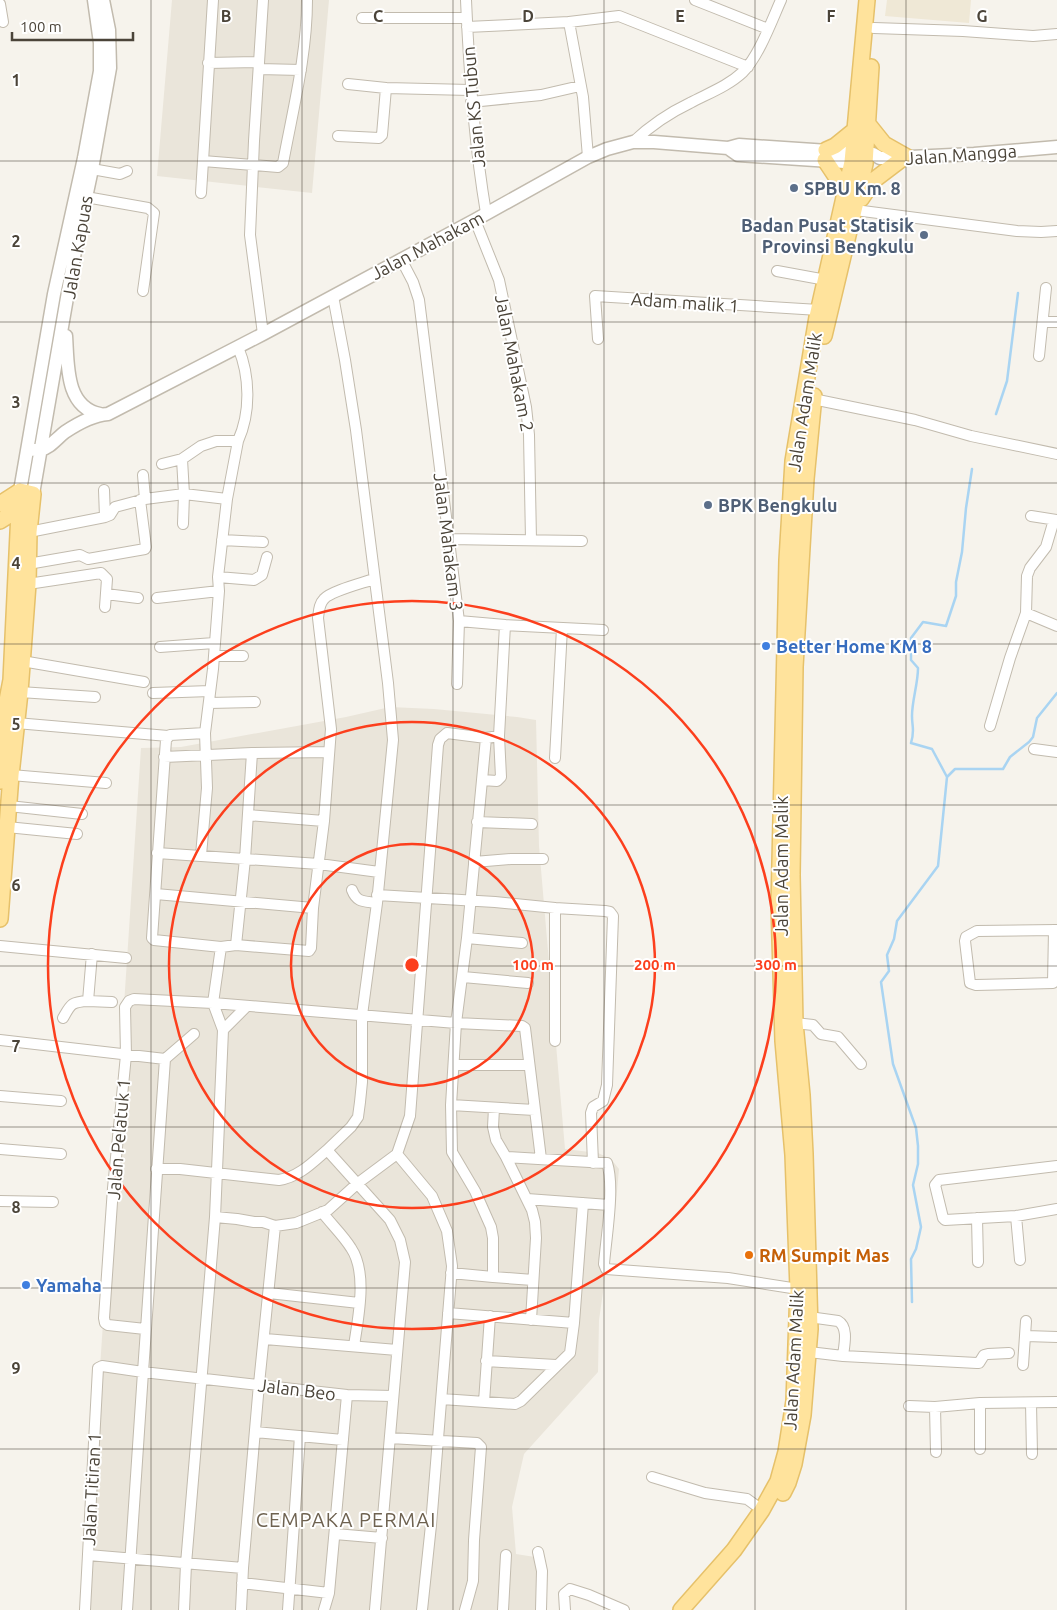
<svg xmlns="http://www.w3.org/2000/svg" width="1057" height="1610" font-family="Ubuntu,sans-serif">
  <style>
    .residential { fill: #eae5da }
    .education { fill: #efe8d6 }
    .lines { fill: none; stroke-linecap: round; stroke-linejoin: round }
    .stream { stroke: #a9d4f2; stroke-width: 2.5 }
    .minor-casing { stroke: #c2bbae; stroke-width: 12 }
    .tertiary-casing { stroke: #c2bbae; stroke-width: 15 }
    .primary-casing { stroke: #e6c16a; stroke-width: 18 }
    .minor { stroke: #fff; stroke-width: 10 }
    .tertiary { stroke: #fff; stroke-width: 12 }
    .primary { stroke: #ffe39c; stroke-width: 15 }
    .grid { fill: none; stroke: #4b4439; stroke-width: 1; stroke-opacity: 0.55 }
    .ring { fill: none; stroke: #fc3f1d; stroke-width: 2.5 }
    .service-dot { fill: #5c6f8a; stroke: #fff; stroke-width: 2 }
    .shop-dot { fill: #3f7fe0; stroke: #fff; stroke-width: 2 }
    .food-dot { fill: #e8710a; stroke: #fff; stroke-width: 2 }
    .labels { text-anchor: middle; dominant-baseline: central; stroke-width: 4; stroke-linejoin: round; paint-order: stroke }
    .street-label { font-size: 18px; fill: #4b4439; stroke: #fff }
    .service-label { font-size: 18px; font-weight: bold; fill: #4e5e75; stroke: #fff; text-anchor: start }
    .shop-label { font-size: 18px; font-weight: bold; fill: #366cbe; stroke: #fff; text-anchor: start }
    .food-label { font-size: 18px; font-weight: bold; fill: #c56008; stroke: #fff; text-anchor: start }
    .quarter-label { font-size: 20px; letter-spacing: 1px; fill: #6e6250; stroke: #fff }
    .grid-label { font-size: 16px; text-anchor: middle; font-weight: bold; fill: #4b4439; stroke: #fff; stroke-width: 4; stroke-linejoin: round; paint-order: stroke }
    .centre { fill: #fc3f1d; stroke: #fff; stroke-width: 2.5 }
    .ring-label { font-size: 15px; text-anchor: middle; font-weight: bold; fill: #fc3f1d; stroke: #fff; stroke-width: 4; stroke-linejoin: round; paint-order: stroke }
  </style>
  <rect width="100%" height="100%" fill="#f6f3ec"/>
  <!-- residential -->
  <path class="residential" d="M172,0h157l-17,193 -155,-17z
    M390,707l44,2 83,8 19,3 3,126 26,303 33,4 13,6 8,10 -3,33 -17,118 -1,52 -74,82 -12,53 4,47 25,4 1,52h-458l57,-862 40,-1 165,-30z"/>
  <!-- education -->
  <path class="education" d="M887,0h84l-2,23 -84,-7z"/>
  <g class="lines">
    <!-- stream -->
    <path class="stream" d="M996,414l11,-33 11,-88
      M947,777l-15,-28 -21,-6c4,-13 1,-15 1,-27 0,-16 6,-32 6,-48l-7,-8v-22l12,-16 23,4 10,-30v-14l6,-30 4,-44 6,-39
      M912,1302l-1,-43 5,-10 5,-22 -8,-42 5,-21v-18l-2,-18 -23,-64 -12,-82 8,-11 -2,-16 7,-16 3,-18 41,-55 9,-89 8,-8h48l7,-12 19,-15 4,-5 4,-19 20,-25"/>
    <defs>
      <path id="minor" d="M213,0l-10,161 75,6 5,-4c10,-54 24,-108 24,-163
        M263,0l-9,141 -4,94 13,99
        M466,0c3,72 8,142 20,213
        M695,0l73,29
        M0,4l3,18
        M362,18h105
        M569,22l14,75 5,60
        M467,27l102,-5 50,-6 129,51
        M874,28l89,3 70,5 24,-2
        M208,63l51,-1
        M259,69l42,1
        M348,84l38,4
        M471,102l70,-7 39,-9
        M338,136l41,2 3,-3 4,-47 84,2
        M633,142c17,-16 36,-29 57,-39 19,-10 38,-17 53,-31 16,-16 29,-52 38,-72
        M92,169l28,5 7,-3
        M201,193l2,-32
        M86,197l62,11 6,5 -11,78
        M855,210l162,21 24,1 16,-1
        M475,220l24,60 27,127 3,28 2,105
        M401,259l12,23 6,18 40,321 46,4 -6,111 -13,2 -19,200 -11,85 66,3 3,2 16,131
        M777,271l49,9
        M333,296l12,64 11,70 32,253 5,57 -16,163 -15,112v67l-2,20 -2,15 -7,10 -24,23 63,70 10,20 5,22 -30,348
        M1044,322h13
        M598,339l-3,-43 224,14
        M1039,356l7,-68
        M813,399l102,21 56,16 86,18
        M182,459l2,35 -1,30
        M162,464l20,-5 19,-13 15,-5h22
        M143,475l2,24
        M104,490l1,27
        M1031,516l26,4
        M29,532l76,-15 5,-2 5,-8 30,-8 39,-5 43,5
        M449,539l133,2
        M222,540l41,2
        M28,564l52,-9 8,4 57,-10 1,-2 -6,-47
        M218,577l36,3 8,-5 5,-18
        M28,584l73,-11 6,6 -2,28
        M106,594l32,4
        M157,598l62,-7
        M1026,613l31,13
        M505,625l98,5
        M160,647l54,-4
        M214,656h29
        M22,661l122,21
        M457,684l2,-63
        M20,692l75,5
        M153,693l57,-2
        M209,703l46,-1
        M16,723l152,13
        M990,726l20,-68 16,-45 1,-37 3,-8 16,-21 8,-27
        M205,733l-35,2 -4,5 -14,198 2,2 67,7 15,-2 73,6 2,-3 2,-40 11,-87 7,-92 -13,-111c1,-7 1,-14 6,-19 7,-8 39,-16 50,-20
        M1034,749l23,3
        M164,757l88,-4 77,-1
        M555,758l7,-130
        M11,775l95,8
        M482,780l15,1 4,-4 -2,-41
        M9,806l73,8
        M248,815l76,6
        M477,822l55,2
        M7,827l70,7
        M157,853l162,11 60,8
        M201,855l6,-67 -2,-55 8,-64 6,-78 -1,-14 9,-78 11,-58c13,-29 12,-65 0,-94
        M474,862l37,-3h32
        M352,890c5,13 12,11 25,13
        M156,894l157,14
        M377,895l118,7 60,6v133
        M555,908l50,3 5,1 3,4 -6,169 -4,16 -10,6 -2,6 2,50
        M1054,930l-1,53 -77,2 -6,-2 -5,-42 1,-4 11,-6 80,-1
        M467,938l55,5
        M236,945l9,-86 7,-106
        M0,946l126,12
        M92,954l-4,47 24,1
        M463,977l65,6
        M63,1018c8,-14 8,-16 25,-17
        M795,1023l18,2 8,9 17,3 23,27
        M223,1030l23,-23
        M0,1040l165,19
        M454,1065h75
        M0,1096l61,5
        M451,1105l84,5
        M494,1108l-1,19 3,13 10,17 26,53 3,12 1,16 -5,82
        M0,1149l61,5
        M397,1154l35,42 15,35 5,35 -21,259 -9,85
        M506,1157l101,6c8,24 -1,75 -3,101l2,5 122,9 70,11
        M1057,1166l-118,14 -4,5 8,33 2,2 71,-4 41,-7
        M156,1169h24l99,11c20,-3 34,-18 48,-30
        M527,1199l82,6
        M0,1201l53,1
        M322,1212c9,12 21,23 29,36 17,25 7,70 3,98
        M1016,1216l4,44
        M215,1217l22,2 17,3h9l12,4 21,-3 32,-13 30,-27 39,-29 13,-38 28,-371 2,-6 7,-6 39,5
        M977,1218l1,44
        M451,1273l42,4
        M269,1293l90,10
        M448,1313l126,10
        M145,1329l-37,-4 -3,-2 -1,-5 9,-130 13,-133 -1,-48 4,-6 5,-2 79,4 243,20 -5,82 1,47 23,39 16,36 2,11v39l40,3
        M1026,1336l31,1
        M265,1339l132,11
        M809,1352l34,4c1,-10 6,-29 -5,-35l-29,-4
        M843,1356l134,7h2l5,-8 4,-1 21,-1
        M486,1361l70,4
        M1023,1365l3,-44
        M442,1399l73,5 6,-3 49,-48 4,-30 9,-120
        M484,1402l6,-86
        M980,1403v46
        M1031,1403l1,51
        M909,1406l26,1 45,-4 77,-1
        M935,1407l1,45
        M255,1432l88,8
        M390,1438l87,5 4,4 -7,93 -1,41 -8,29
        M652,1477l53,16 42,6 15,11
        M335,1534l47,4
        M538,1552l4,19 -1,39
        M88,1555l155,13
        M242,1583l87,10
        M85,1610l13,-242 4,-2 41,6 22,-313 29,-25
        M127,1610l16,-238 204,23 46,1
        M184,1610l2,-46 29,-347 8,-187 -10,-27 8,-56
        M241,1610l2,-42 16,-184 16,-158
        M288,1610l12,-174
        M324,1610l5,-17 18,-198
        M503,1610l3,-55
        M565,1610l-1,-16 6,-5 19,6 35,15"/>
      <path id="tertiary" d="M728,148l10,7 122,8
        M66,336c2,28 -1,71 34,78
        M28,449c3,0 9,2 12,1 10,-2 17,-12 25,-18 12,-8 29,-17 43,-18l155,-80 212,-114 113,-63 19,-8 26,-7h21l74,6 11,-3 134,9 7,4h9l85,-4 83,-7
        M20,491l34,-197 30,-136 16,-87v-28l-6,-43
        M33,494l44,-254 15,-71 18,-101 -1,-38 -6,-30"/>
      <path id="primary" d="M868,124l16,20 23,13
        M826,150l9,-4 21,-17
        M825,160l14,21 6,13
        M861,199l13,-19 29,-22
        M824,336l41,-172 6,-97
        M0,504l20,-13 13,3 -4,38 -1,52 -8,108 -9,83 -11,144
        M0,521l19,-12h6
        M1,781l4,-70 6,-31 9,-189
        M783,1493l5,-10 6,-19 9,-49 7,-86 -5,-175 -3,-59 -7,-72 -3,-148 3,-208 11,-188 8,-83
        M681,1610l53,-60 28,-40 16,-29 8,-29 8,-51 4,-112 -5,-134 -10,-114 -4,-136 8,-345 6,-99 24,-144 35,-155 15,-162"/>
    </defs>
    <!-- minor casing -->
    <use href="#minor" class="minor-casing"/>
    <!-- tertiary casing -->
    <use href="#tertiary" class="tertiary-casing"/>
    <!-- primary casing -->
    <use href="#primary" class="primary-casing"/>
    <!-- minor -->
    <use href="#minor" class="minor"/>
    <!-- tertiary -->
    <use href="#tertiary" class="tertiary"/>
    <!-- primary -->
    <use href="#primary" class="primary"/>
  </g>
  <!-- grid -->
  <path class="grid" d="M151,0v1610M302,0v1610M453,0v1610M604,0v1610M755,0v1610M906,0v1610M0,161h1057M0,322h1057M0,483h1057M0,644h1057M0,805h1057M0,966h1057M0,1127h1057M0,1288h1057M0,1449h1057"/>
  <!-- distance rings -->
  <g class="ring">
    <circle cx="412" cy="965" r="121"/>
    <circle cx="412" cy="965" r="243"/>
    <circle cx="412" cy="965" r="364"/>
  </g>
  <!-- markers -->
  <g class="service-dot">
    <circle cx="794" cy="188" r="5"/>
    <circle cx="924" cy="235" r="5"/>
    <circle cx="708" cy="505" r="5"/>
  </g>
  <g class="shop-dot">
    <circle cx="766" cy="646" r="5"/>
    <circle cx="26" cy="1285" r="5"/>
  </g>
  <circle class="food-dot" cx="749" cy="1255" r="5"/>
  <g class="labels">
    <!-- street labels -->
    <g class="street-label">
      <text transform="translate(473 107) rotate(-95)">Jalan KS Tubun</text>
      <text transform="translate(961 154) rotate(-4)">Jalan Mangga</text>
      <text transform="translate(427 245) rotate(-28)">Jalan Mahakam</text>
      <text transform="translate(77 247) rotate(-80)">Jalan Kapuas</text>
      <text transform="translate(685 302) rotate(4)">Adam malik 1</text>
      <text transform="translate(515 363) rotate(79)">Jalan Mahakam 2</text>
      <text transform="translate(804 402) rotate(-81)">Jalan Adam Malik</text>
      <text transform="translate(449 542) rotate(83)">Jalan Mahakam 3</text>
      <text transform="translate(781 866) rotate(-90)">Jalan Adam Malik</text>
      <text transform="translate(118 1139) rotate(-85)">Jalan Pelatuk 1</text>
      <text transform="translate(793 1360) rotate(-87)">Jalan Adam Malik</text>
      <text transform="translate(297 1389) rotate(7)">Jalan Beo</text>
      <text transform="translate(91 1489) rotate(-87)">Jalan Titiran 1</text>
    </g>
    <!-- service labels -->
    <g class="service-label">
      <text x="804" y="188">SPBU Km. 8</text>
      <text x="914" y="225" text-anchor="end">Badan Pusat Statisik<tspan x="914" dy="21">Provinsi Bengkulu</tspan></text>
      <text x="718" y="505">BPK Bengkulu</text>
    </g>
    <!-- shop labels -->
    <g class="shop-label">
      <text x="776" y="646">Better Home KM 8</text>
      <text x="36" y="1285">Yamaha</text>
    </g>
    <!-- food labels -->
    <g class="food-label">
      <text x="759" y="1255">RM Sumpit Mas</text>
    </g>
    <!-- quarter labels -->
    <g class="quarter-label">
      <text x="346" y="1519">CEMPAKA PERMAI</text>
    </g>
  </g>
  <g class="grid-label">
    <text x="226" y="22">B</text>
    <text x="378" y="22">C</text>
    <text x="528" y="22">D</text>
    <text x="680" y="22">E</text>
    <text x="831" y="22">F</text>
    <text x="982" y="22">G</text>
    <text x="16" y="86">1</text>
    <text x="16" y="247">2</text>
    <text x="16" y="408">3</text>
    <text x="16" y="569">4</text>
    <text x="16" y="730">5</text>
    <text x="16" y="891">6</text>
    <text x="16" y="1052">7</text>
    <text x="16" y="1213">8</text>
    <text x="16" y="1374">9</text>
  </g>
  <circle cx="412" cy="965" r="8" class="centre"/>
  <g class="ring-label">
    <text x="533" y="970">100 m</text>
    <text x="655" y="970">200 m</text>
    <text x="776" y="970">300 m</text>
  </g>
  <!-- scale -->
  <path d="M12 32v8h121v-8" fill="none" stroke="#4b4439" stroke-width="2.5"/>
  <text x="20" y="32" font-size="15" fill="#4b4439" stroke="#ffffff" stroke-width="4" paint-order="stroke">100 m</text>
</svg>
